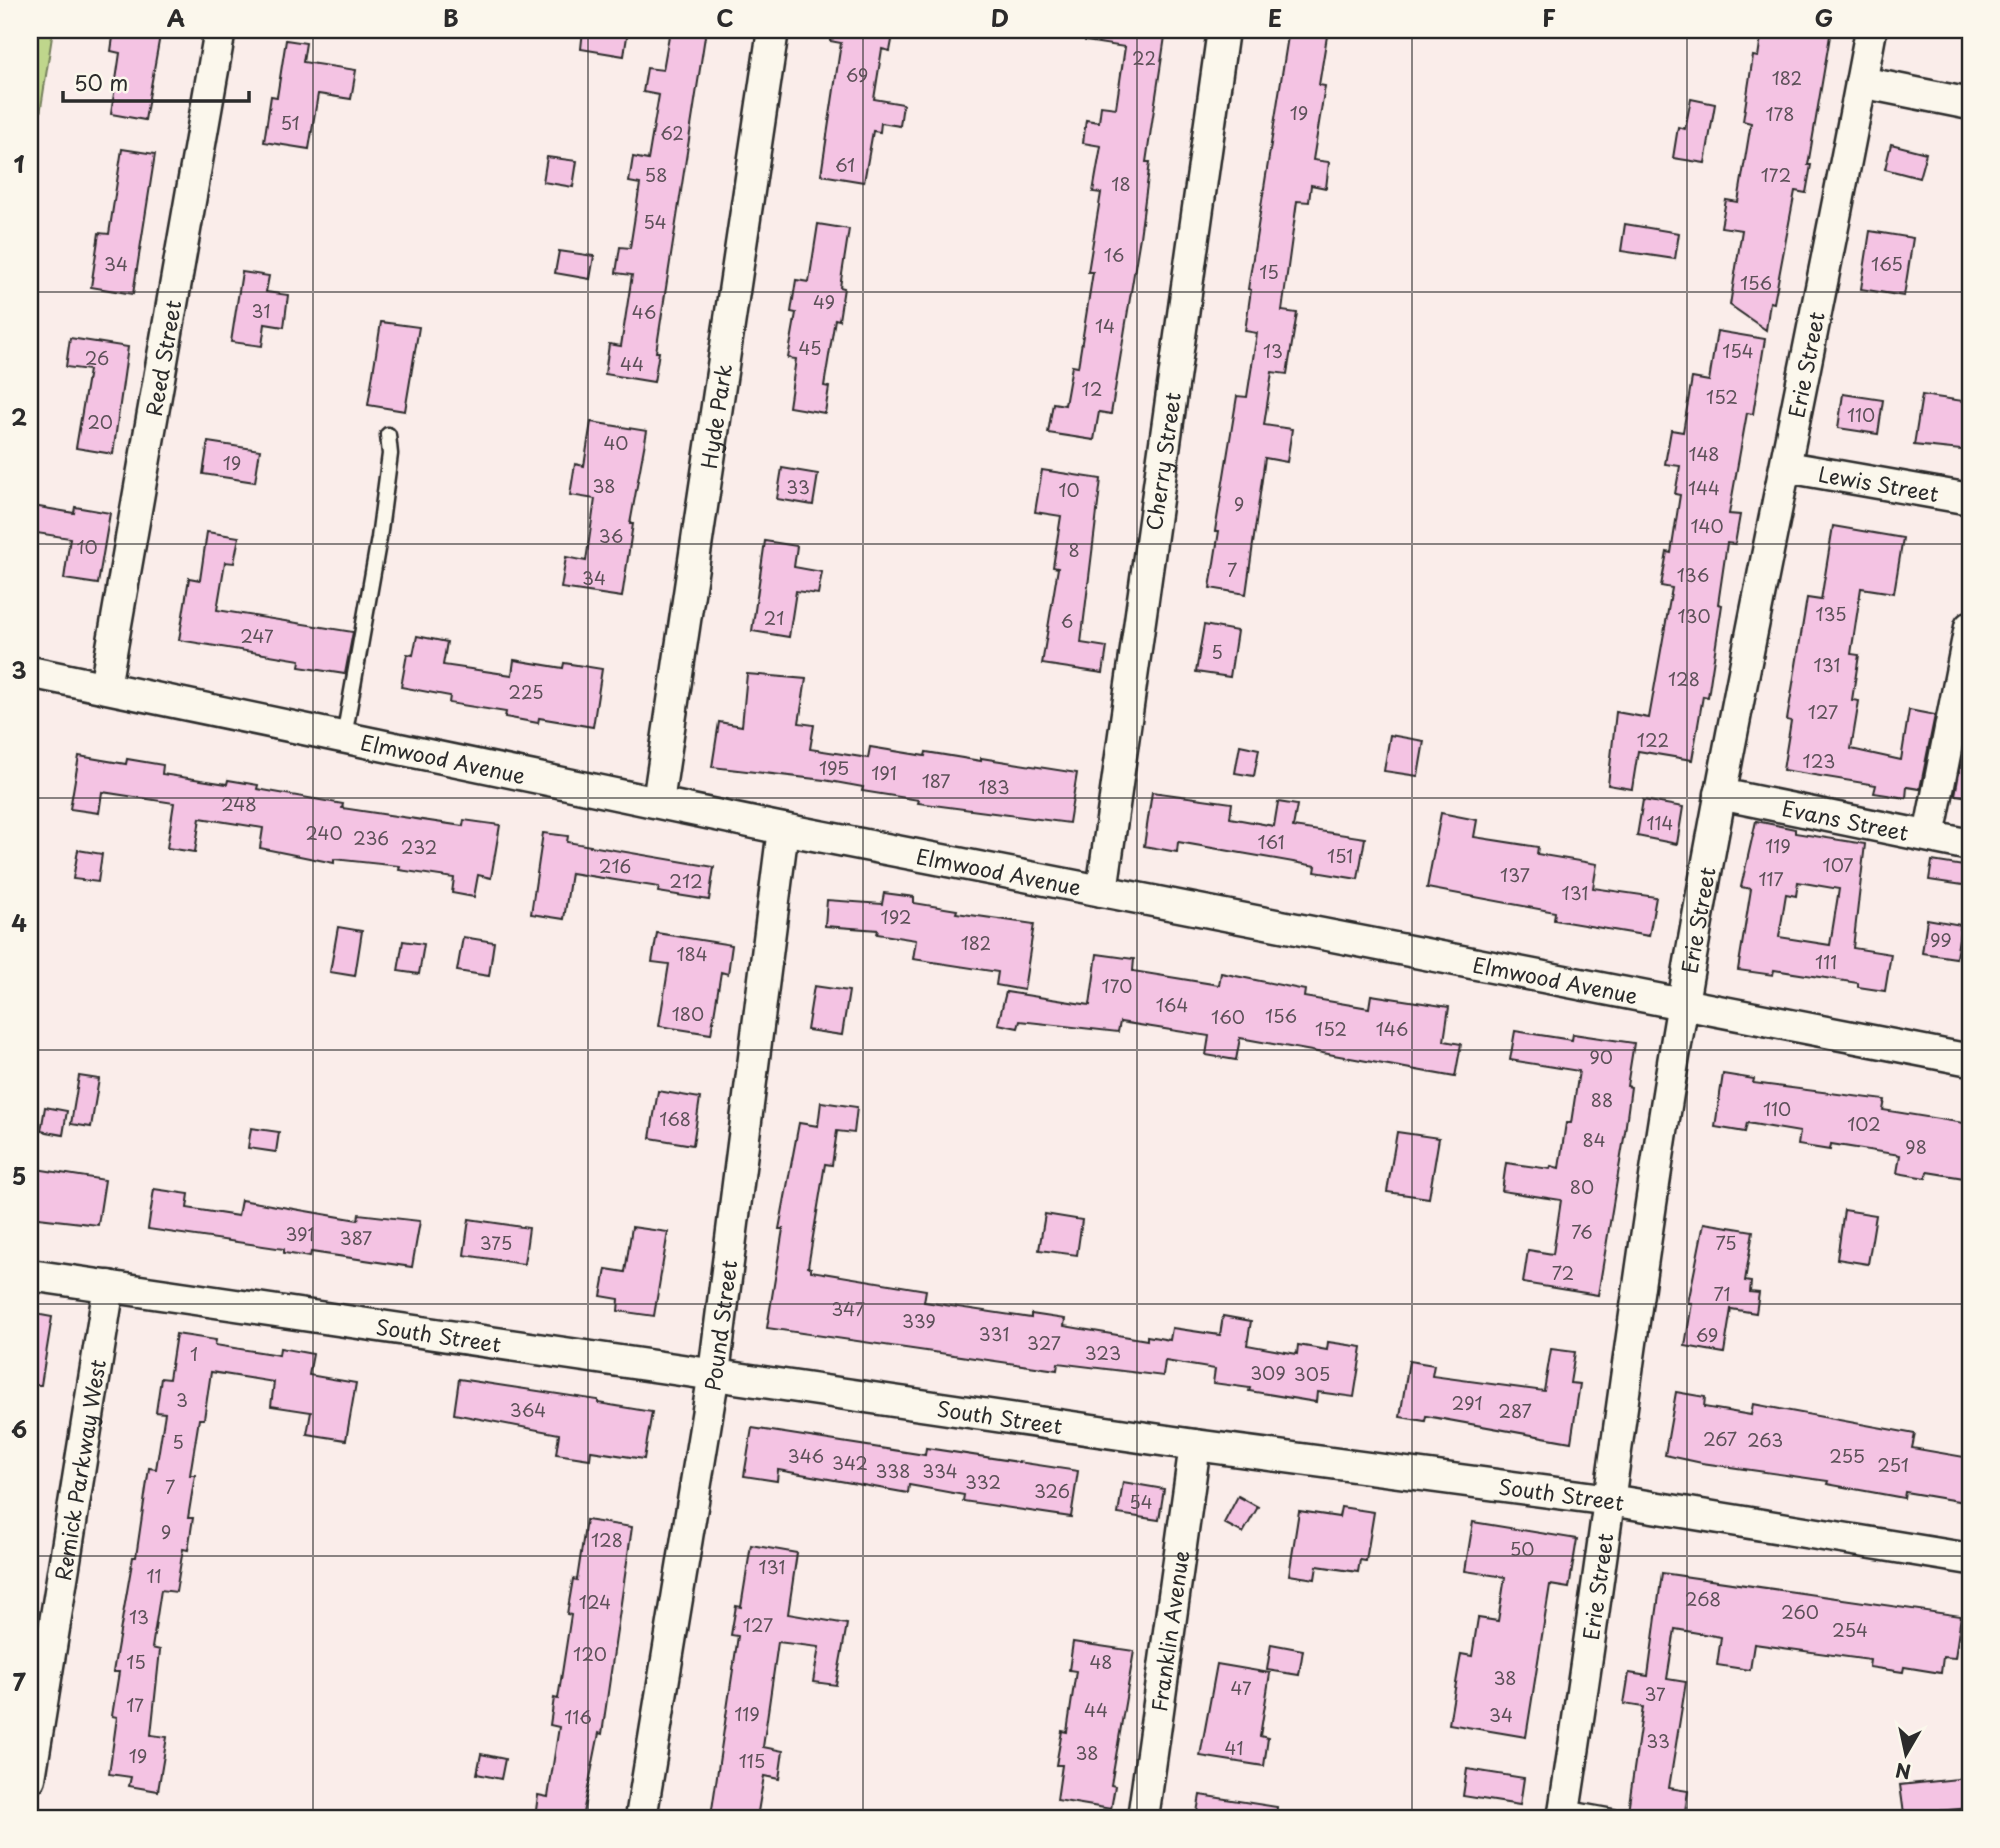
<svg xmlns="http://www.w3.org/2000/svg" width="2000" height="1848" font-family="'Playpen Sans',sans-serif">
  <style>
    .green { fill: #bfd68c; stroke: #75805c; stroke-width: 2 }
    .building { fill: #f4c3e3; stroke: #2b2b2b; stroke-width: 2; fill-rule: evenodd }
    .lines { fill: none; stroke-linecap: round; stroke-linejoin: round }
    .lane-casing { stroke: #2b2b2b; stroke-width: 19 }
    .street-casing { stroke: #2b2b2b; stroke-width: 35 }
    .lane { stroke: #fbf7ec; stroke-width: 14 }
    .street { stroke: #fbf7ec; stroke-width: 30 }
    .grid { fill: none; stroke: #2b2b2b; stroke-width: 2; stroke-opacity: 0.55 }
    .labels { text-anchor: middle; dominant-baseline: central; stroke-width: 5; stroke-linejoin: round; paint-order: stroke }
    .number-label { font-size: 18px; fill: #5d5159 }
    .street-label { font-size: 21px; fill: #2b2b2b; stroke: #fbf7ec }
    .neatline { fill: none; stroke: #2b2b2b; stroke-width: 2.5 }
    .grid-label { font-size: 23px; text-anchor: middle; font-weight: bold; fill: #2b2b2b }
  </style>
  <rect width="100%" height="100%" fill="#faedea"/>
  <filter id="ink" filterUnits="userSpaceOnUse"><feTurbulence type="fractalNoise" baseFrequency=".0143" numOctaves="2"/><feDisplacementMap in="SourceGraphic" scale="14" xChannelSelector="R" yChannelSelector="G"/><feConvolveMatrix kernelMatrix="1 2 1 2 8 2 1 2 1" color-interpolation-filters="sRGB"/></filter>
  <g filter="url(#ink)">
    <!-- green -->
    <path class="green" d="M30,30h23l-23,149z"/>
    <!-- building -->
    <path class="building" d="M114,30h47l-16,90 -34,-6 9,-61 -9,-2z
      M583,30h45l-4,26 -43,-7z
      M670,30h36l-50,322h3l-5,30 -49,-8 4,-30 12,2 11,-71 -16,-2 4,-26 10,1 10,-64 -11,-2 4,-25 15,3 11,-65 -16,-3 4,-24 16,2z
      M830,30h64l-4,21 -8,-2 -8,50 29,5 -3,22 -19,-3 -1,9 -7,-1 -9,51 -43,-7 20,-132 -11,-2z
      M1086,30h80l-20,132h4l-10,75 -29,177 -12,-2 -5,28 -46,-7 5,-30 12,2 7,-39 6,1 15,-95h-5l13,-79 -8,-1 8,-46 -18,-3 3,-23 13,2 2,-16 15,2 9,-61 -40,-6z
      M1289,30h39l-9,55 6,1 -12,74 16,2 -3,26 -15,-3 -2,17 -12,-1 -15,110 15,2 -10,61 -15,-2 -8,53 28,4 -5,33 -22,-4 -19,136 -36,-6 9,-57h-4l22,-135 10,1 10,-64 -12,-2 6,-41 -3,-1z
      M1762,30h69l-23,135h3l-5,28 -11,-2 -21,112 -4,-1 -4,28 -36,-25 12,-75 -21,-3 5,-27 12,2 13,-79 -8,-2 10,-65 5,1z
      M286,40l20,3 -3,19 53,8 -5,29 -33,-5 -9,55 -45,-7 7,-46 6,1z
      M1691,99l24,5 -10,59 -32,-5 5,-31 7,2z
      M1891,144l35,9 -7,25 -34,-9z
      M122,149l33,5 -22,140 -42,-7 8,-54 10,1z
      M547,157l30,4 -4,26 -30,-5z
      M818,224l31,5 -9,58 4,1 -5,32 -4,-1 -11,67 5,1 -4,26 -36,-6 7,-48 -8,-1 8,-45 -5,-1 5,-32 13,2z
      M1625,224l54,9 -4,26 -54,-8z
      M1870,231l43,7 -9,58 -43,-7z
      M559,251l35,5 -4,23 -35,-6z
      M242,272l27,4 -3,16 22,3 -4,32 -19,-3 -3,22 -31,-4z
      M381,322l38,5 -14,84 -37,-6z
      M1717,331l48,8 -12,75 -6,-1 -18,101 11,1 -5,29 -8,-1 -9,61 4,1 -14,92 -5,-1 -11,64 -54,-9 -6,38 -24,-4 8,-73 33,6 23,-130 -11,-2 6,-34 4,1 9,-58 -5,-1 5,-28 -15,-2 6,-34 12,2 9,-54 17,3z
      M70,338l58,9 -15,107 -37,-6 13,-78 -23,-3z
      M1843,394l40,6 -5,34 -40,-6z
      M1922,395l48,7v49l-56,-6z
      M591,422l56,9 -17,93h3l-11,73 -61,-9 5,-31 20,4 9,-62 -25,-4 5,-31 9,2z
      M208,442l52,8 -5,32 -52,-8z
      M782,468l36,6 -5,31 -36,-6z
      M1042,470l59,9 -20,164 26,4 -4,26 -61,-9 16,-96 -5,-1 8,-51 -26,-4z
      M33,506l41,7 1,-6 35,6 -12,71 -34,-5 6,-41 -40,-6z
      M1833,526l70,12 -9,55 -33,-5 -10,66 8,1 -7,45 7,1 -8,48 50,11 8,-50 26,5 -15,74 -13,-2 -1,11 -32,-5 2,-8 -93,-15 8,-49 -4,-1 20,-122 14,2z
      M207,532l32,5 -5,26 -9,-1 -8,48 136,22 -8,42 -46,-7 1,-7 -121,-20 10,-62 11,2z
      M765,541l32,5 -3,21 28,5 -4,22 -22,-3 -7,46 -37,-6z
      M1204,625l33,6 -7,46 -34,-5z
      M417,636l30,6 -4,23 69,10 2,-15 49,8 1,-5 38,6 -9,58 -54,-9 -1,5 -33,-6 1,-5 -57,-9 1,-7 -49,-9 6,-33 6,1z
      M747,674l59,5 -7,44 15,2 -4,24 58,9 2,-11 55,9 1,-4 55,9v-3l96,15 -8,50 -151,-20 1,-3 -57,-9 1,-4 -39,-7 -112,-13 7,-45 23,4z
      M1390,735l34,6 -6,35 -34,-5z
      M1240,745l19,4 -5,27 -19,-3z
      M1963,752l7,2v43l-15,-2z
      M79,756l47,8 1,-5 36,6 -1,9 65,10 1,-4 30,5 -1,4 86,15 -1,4 121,18 1,-6 36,5 -9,53 -13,-3 -4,22 -22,-4 2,-15 -55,-8 1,-4 -66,-7v4l-74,-15 3,-20 -63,-10 -5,34 -28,-4 7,-45 -72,-11 -3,21 -29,-4z
      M1152,792l80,11 -2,15 44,8 4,-24 19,3 -4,22 72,11 -7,41 -43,-7 1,-6 -138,-24 -1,10 -33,-6z
      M1643,800l40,7 -6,37 -40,-8z
      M1441,813l36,7 -3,17 64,10 -1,7 60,10 -4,24 63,9 -7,39 -95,-16 1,-8 -128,-24z
      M1756,821l39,8v4l70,11 -12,104 38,6 -6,37 -27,-4v-4l-84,-13 -1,5 -35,-5 13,-81 -10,-2zM1798,882l41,7 -9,56 -51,-8 7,-43 10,2z
      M543,833l25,3 -1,6 147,25 -5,33 -51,-8 1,-5 -88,-14 -7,46 -33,-5z
      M78,850l24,4 -4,28 -25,-3z
      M1932,861l38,6v19l-41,-6z
      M884,893l30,4v6l43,7 -1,3 78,11 -10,66 -28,-5 2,-13 -85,-13 3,-19 -39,-6 1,-4 -53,-4 2,-26 55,4z
      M1927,919l34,6 -5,33 -34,-5z
      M338,927l24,4 -7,45 -25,-4z
      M657,933l75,12 -4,29 -7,-2 -10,62 -52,-8 10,-62 -17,-2z
      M463,937l31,5 -5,34 -32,-5z
      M403,941l21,3 -5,30 -21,-3z
      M1097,954l37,5 -1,12 86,14 2,-12 84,17 -1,7 65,11 2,-13 78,12 -5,34 17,3 -6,33 -215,-39 -4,22 -30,-5 3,-19 -89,-14 -2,10 -98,-11 -2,7 -20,-4 8,-32 84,13z
      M814,986l35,5 -7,44 -35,-5z
      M1515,1031l57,9 1,-6 61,9 -7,43 4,1 -6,45 -27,163 -75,-12 5,-33 25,4 8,-54 -59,-9 4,-28 44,6 1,-3 8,2 7,-45h5l8,-52 -69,-11z
      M1723,1074l31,5 -1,4 132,17 -2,10 87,14v55l-43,-7 -1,6 -29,-5 3,-18 -69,-11 -1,6 -32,-5 2,-13 -53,-9 -2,9 -30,-5z
      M79,1076l20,3 -8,48 -20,-3z
      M658,1091l42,7 -7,47 -43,-7z
      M821,1102l36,5 -3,26 -17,-2 -5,34 -7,-1 -17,103 3,1v3l115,19 -2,12 107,16v-4l34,5 -1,7 83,14v-4l23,4 2,-12 48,7 3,-19 28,5 -4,24 50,9 1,-9 29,5 1,-8 34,5 -8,50 -37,-5 -1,10 -67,-11 1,-3 -37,-5 2,-14 -50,-8 -2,15 -105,-13 -1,7 -290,-42 16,-99h-4l20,-106 19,3z
      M45,1107l22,4 -4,24 -22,-4z
      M251,1128l28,4 -3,20 -28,-4z
      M1397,1132l42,6 -10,60 -42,-6z
      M30,1168l75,12 -7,45 -68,-8z
      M154,1189l35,5 -2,14 51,8 3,-16 117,20 1,-6 61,7 -8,46 -101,-15 -1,5 -26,-4v-4l-136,-20z
      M1844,1210l32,5 -8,49 -31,-5z
      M1045,1214l37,6 -5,35 -38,-5z
      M469,1219l60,9 -5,36 -60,-9z
      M1704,1223l49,8 -8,50 6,1 -1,10 9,1 -3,20 -25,-4 -7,44 -39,-7 7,-43h-4z
      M632,1227l36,5 -14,84 -36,-5 1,-12 -18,-3 5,-27 19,3z
      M30,1313l22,4 -11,68h-11z
      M176,1334l40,6 -1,5 64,10 1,-7 33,6 -4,21 47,8 -10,57 -39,-6 4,-22 -40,-6 3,-24 -63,-10 -7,47h-5l-9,56h5l-7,43h5l-5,32 -5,-1 -7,43 -15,-2 -9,58 8,2 -9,85 16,2 -9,54 -29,-5 2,-9 -22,-3 8,-57 -5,-1 7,-44h-6l20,-115h3l13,-89 7,1 9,-56 -9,-1 5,-34 8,1z
      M1551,1349l24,3 -5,31 10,1 -9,58 -145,-26 -1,5 -25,-4 9,-56 25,4 -2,11 112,15z
      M459,1379l139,21v3l54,9 -8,47 -53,-8 -1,8 -34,-5 3,-20 -105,-20z
      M1676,1392l29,5 -1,10 47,8 2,-11 162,30 -3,14 58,10v45l-65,-11 -1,6 -77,-14 1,-3 -126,-18 -37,-8z
      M752,1428l173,27 1,-7 152,23 -7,46 -108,-16 1,-6 -55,-10 -1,8 -130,-23 -1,11 -33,-5z
      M1123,1482l41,7 -5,31 -41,-6z
      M1238,1496l20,11 -15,26 -19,-10z
      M1341,1507l33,5 -8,49 -6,-1 -2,12 -41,-6 -2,13 -26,-4 10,-64 40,6z
      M586,1520l46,7 -30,207 -3,-1 -17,85h-47l3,-23 10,2 11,-70 -9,-2 4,-27 4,1 13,-84 -4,-1 6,-35 4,1z
      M1473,1522l104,17 -8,49 -19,-3 -24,152 -77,-13 12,-70 11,2 6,-38 20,3 7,-44 -40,-6z
      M751,1545l46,8 -9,61 59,10 -11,61 -23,-3 6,-35 -41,-5 -15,105 20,4 -4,28 -15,-3 -7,42h-31l-15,-2 27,-180 -7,-1 5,-29 5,1z
      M1662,1573l299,43 -6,42 -12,-1 -2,16 -37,-6 -1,5 -34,-5 1,-7 -116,-16 -4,26 -33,-5 4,-28 -46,-8 -8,50 19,3 -17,106 19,3 -4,27h-57l16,-111 -19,-3 5,-31 19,3z
      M1073,1642l61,9 -23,134 4,1 -4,23 -54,-9 5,-35h-6l6,-34 5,1 9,-61 -7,-1z
      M1271,1644l32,6 -4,25 -32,-5z
      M1217,1664l53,9 -10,63 8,2 -4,28 -64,-10z
      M481,1754l24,5 -4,20 -24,-5z
      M1467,1769l57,9 -4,27 -57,-9z
      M1967,1778l3,30 -66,6 -4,-29z
      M1200,1795l77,12 -1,11h-80z"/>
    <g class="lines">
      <defs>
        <path id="lane" d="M344,737l35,-199 11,-84 -2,-19
          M1564,1808l54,10"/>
        <g id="street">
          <path d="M1861,82l109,22"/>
          <path id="s1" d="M1787,467l183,32"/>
          <path id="s2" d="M30,672l753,157 1187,231"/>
          <path id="s3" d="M105,687l115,-657"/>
          <path id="s4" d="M1720,794l250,51"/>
          <path id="s5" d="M658,802l115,-772"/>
          <path d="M1929,836l41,-209"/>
          <path id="s6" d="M1102,891l121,-861"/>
          <path id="s7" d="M30,1275l1165,170 415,55 360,59"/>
          <path id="s8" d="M30,1778l79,-492"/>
          <path id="s9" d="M641,1818l73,-445 69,-544"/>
          <path id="s10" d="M1143,1818l52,-373"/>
          <path id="s11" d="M1563,1818c43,-273 74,-549 121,-821 55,-324 127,-644 187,-967"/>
        </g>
      </defs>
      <!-- lane casing -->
      <use href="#lane" class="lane-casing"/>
      <!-- street casing -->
      <use href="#street" class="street-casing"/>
      <!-- lane -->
      <use href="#lane" class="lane"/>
      <!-- street -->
      <use href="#street" class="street"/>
    </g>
  </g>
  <!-- grid -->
  <path class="grid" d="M313,30v1788M588,30v1788M863,30v1788M1137,30v1788M1412,30v1788M1687,30v1788M30,292h1940M30,544h1940M30,798h1940M30,1050h1940M30,1304h1940M30,1556h1940"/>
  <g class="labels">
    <!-- number labels -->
    <g class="number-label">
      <text x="1144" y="57">22</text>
      <text x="857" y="74">69</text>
      <text x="1787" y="77">182</text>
      <text x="1299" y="112">19</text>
      <text x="1780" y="113">178</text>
      <text x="290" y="122">51</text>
      <text x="672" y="132">62</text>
      <text x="845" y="164">61</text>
      <text x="656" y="174">58</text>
      <text x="1776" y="174">172</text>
      <text x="1121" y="183">18</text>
      <text x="655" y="221">54</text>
      <text x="1114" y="254">16</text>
      <text x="116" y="263">34</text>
      <text x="1887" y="263">165</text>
      <text x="1269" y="271">15</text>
      <text x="1756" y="282">156</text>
      <text x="824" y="301">49</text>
      <text x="261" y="310">31</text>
      <text x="644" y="311">46</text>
      <text x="1105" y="325">14</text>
      <text x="810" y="347">45</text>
      <text x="1273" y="350">13</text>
      <text x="1738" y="350">154</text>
      <text x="97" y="357">26</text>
      <text x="632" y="363">44</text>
      <text x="1092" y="388">12</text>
      <text x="1722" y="396">152</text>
      <text x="1861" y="414">110</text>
      <text x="100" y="421">20</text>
      <text x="616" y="442">40</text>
      <text x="1704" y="453">148</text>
      <text x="232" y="462">19</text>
      <text x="604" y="485">38</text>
      <text x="798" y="486">33</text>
      <text x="1704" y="487">144</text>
      <text x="1069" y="489">10</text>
      <text x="1239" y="503">9</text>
      <text x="1707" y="525">140</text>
      <text x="611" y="535">36</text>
      <text x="87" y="546">10</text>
      <text x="1074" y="549">8</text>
      <text x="1232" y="569">7</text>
      <text x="1693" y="574">136</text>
      <text x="594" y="577">34</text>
      <text x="1831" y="613">135</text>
      <text x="1694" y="615">130</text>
      <text x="774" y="617">21</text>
      <text x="1067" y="620">6</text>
      <text x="257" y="635">247</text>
      <text x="1217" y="651">5</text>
      <text x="1827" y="664">131</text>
      <text x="1684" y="678">128</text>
      <text x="526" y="691">225</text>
      <text x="1823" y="711">127</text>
      <text x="1653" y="739">122</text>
      <text x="1819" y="760">123</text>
      <text x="834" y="767">195</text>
      <text x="884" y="772">191</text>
      <text x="936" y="780">187</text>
      <text x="994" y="786">183</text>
      <text x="239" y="803">248</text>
      <text x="1660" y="822">114</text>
      <text x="324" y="832">240</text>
      <text x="371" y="837">236</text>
      <text x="1271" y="841">161</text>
      <text x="1778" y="845">119</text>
      <text x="419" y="846">232</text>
      <text x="1340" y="855">151</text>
      <text x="1838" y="864">107</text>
      <text x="615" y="865">216</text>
      <text x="1515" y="874">137</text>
      <text x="1771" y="878">117</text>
      <text x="686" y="880">212</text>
      <text x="1575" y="892">131</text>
      <text x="896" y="916">192</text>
      <text x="1941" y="939">99</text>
      <text x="976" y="942">182</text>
      <text x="692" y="953">184</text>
      <text x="1826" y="961">111</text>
      <text x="1117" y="985">170</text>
      <text x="1172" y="1004">164</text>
      <text x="688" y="1013">180</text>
      <text x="1281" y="1015">156</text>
      <text x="1228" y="1016">160</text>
      <text x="1331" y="1028">152</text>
      <text x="1392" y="1028">146</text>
      <text x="1601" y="1056">90</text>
      <text x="1602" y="1099">88</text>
      <text x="1777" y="1108">110</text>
      <text x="675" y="1118">168</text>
      <text x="1864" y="1123">102</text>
      <text x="1594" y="1139">84</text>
      <text x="1916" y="1146">98</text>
      <text x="1582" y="1186">80</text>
      <text x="1582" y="1231">76</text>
      <text x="300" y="1233">391</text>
      <text x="356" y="1237">387</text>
      <text x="496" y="1242">375</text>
      <text x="1726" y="1242">75</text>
      <text x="1563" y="1272">72</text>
      <text x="1722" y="1293">71</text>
      <text x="848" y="1308">347</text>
      <text x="919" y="1320">339</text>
      <text x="994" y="1333">331</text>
      <text x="1707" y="1334">69</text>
      <text x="1044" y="1342">327</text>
      <text x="1103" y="1352">323</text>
      <text x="194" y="1353">1</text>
      <text x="1268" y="1372">309</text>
      <text x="1312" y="1373">305</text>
      <text x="182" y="1399">3</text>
      <text x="1467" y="1402">291</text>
      <text x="528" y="1409">364</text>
      <text x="1515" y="1410">287</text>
      <text x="1720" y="1438">267</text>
      <text x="1765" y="1439">263</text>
      <text x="178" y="1441">5</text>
      <text x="806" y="1455">346</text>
      <text x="1847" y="1455">255</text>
      <text x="850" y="1462">342</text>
      <text x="1893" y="1464">251</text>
      <text x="893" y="1470">338</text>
      <text x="940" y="1470">334</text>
      <text x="983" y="1481">332</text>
      <text x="170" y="1486">7</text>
      <text x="1052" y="1490">326</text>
      <text x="1141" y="1501">54</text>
      <text x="166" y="1531">9</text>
      <text x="607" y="1539">128</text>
      <text x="1522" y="1548">50</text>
      <text x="772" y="1566">131</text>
      <text x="154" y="1575">11</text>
      <text x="1703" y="1598">268</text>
      <text x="595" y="1601">124</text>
      <text x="1800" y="1611">260</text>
      <text x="139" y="1616">13</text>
      <text x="758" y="1624">127</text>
      <text x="1850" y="1629">254</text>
      <text x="590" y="1653">120</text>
      <text x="136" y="1661">15</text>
      <text x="1101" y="1661">48</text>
      <text x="1505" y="1677">38</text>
      <text x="1241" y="1687">47</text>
      <text x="1655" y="1693">37</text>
      <text x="135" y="1704">17</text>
      <text x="1096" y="1709">44</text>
      <text x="747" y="1713">119</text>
      <text x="1501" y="1714">34</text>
      <text x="578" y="1716">116</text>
      <text x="1658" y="1740">33</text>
      <text x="1234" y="1747">41</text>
      <text x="1087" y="1752">38</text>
      <text x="138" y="1755">19</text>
      <text x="752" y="1760">115</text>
    </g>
    <!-- street labels -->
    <g class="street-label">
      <text stroke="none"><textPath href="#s3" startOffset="334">Reed Street</textPath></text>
      <text stroke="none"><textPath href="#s11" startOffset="1474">Erie Street</textPath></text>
      <text stroke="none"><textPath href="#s5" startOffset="390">Hyde Park</textPath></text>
      <text stroke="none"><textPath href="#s6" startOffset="434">Cherry Street</textPath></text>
      <text stroke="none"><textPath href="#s1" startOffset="93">Lewis Street</textPath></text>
      <text stroke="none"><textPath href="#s2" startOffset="422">Elmwood Avenue</textPath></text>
      <text stroke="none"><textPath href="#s4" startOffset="128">Evans Street</textPath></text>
      <text stroke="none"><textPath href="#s2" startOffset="989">Elmwood Avenue</textPath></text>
      <text stroke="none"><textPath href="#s11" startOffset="908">Erie Street</textPath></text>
      <text stroke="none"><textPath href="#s2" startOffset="1556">Elmwood Avenue</textPath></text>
      <text stroke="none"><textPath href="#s9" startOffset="499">Pound Street</textPath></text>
      <text stroke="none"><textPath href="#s7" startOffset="413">South Street</textPath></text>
      <text stroke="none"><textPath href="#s7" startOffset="980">South Street</textPath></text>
      <text stroke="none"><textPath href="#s8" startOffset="312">Remick Parkway West</textPath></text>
      <text stroke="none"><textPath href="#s7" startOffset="1547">South Street</textPath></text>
      <text stroke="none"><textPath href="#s11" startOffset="234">Erie Street</textPath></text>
      <text stroke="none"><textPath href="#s10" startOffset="189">Franklin Avenue</textPath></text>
    </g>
  </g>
  <!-- margin -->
  <rect width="2000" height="1848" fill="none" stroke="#fbf7ec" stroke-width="77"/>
  <!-- north arrow -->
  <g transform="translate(1906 1754) rotate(189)" stroke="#fbf7ec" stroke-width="5" paint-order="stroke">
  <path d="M0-5L12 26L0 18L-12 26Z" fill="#2b2b2b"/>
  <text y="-10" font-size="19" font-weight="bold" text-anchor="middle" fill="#2b2b2b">N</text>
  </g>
  <!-- scale -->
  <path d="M63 91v10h186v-10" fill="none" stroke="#2b2b2b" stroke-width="3.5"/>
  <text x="74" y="91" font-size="21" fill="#2b2b2b" stroke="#fbf7ec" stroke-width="5" paint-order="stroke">50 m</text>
  <rect x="38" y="38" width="1924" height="1772" class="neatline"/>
  <g class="grid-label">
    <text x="176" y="27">A</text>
    <text x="451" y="27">B</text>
    <text x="725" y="27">C</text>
    <text x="1000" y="27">D</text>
    <text x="1275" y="27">E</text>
    <text x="1549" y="27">F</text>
    <text x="1824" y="27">G</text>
    <text x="19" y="173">1</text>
    <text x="19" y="426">2</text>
    <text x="19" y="679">3</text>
    <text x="19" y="932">4</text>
    <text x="19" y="1185">5</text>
    <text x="19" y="1438">6</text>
    <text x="19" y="1691">7</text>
  </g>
</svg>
